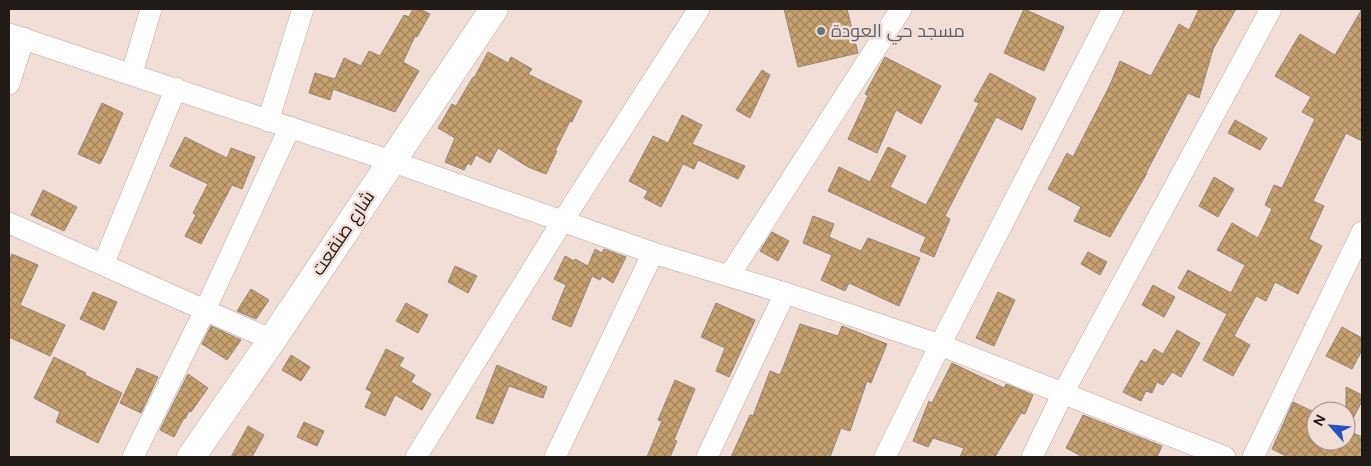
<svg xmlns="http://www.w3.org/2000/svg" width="1371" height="466" font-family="'DM Sans',Cairo,sans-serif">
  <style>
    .building { fill: url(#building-cross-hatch); stroke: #91877a }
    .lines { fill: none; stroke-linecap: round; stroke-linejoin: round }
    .street-casing { stroke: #bbaaa3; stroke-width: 22 }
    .secondary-casing { stroke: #bbaaa3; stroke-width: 29 }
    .street { stroke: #fff; stroke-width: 21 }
    .secondary { stroke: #fff; stroke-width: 28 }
    .worship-dot { fill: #6b7280; stroke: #f0ded7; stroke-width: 2 }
    .labels { text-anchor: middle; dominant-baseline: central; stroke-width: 5; stroke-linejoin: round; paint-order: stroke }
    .worship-label { font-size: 18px; fill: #5b616d; stroke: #f0ded7; text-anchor: start }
    .street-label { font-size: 18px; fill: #211b18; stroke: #f0ded7 }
  </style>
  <defs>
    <pattern id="building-cross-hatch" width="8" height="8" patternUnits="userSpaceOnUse" patternTransform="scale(1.25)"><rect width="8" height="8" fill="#c7a270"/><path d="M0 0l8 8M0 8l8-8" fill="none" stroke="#a1835b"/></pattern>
  </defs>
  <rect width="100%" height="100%" fill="#f0ded7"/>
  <!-- building -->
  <path class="building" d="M413,9h7l10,5 -13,23 -2,-1 -12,26 16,9 -24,41 -62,-23 -3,11 -21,-7 6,-20 20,6 9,-21 17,8 8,-15 11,5 24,-41 5,2z
    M784,9h63l11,44 -60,14z
    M1024,9l40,18 -20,44 -40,-18z
    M1199,9h37l-23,40 -14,49 -11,-5 -42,80h1l-37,64 -36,-16 7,-14 -33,-18 19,-36 6,4 36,-70 11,-26 31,15 28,-52 10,6z
    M1362,9v132l-16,-8 -33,68 11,5 -15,33 13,7 -24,48 -23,-12 -9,19 -10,-5 -22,40 16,9 -17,31 -30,-16 24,-46 -49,-26 10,-18 43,23 14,-28 -28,-15 15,-27 26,15 14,-29 -7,-4 9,-20 8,3 33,-69 -13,-7 9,-15 -36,-21 25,-42 35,21z
    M488,52l20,11 3,-6 21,12 -4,5 54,27 -10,21 -2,-1 -15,30h2l-11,23 -18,-7 -30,-19 -8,15 -14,-8 -5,10 -3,-2 -4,7 -19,-8 10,-24 -17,-10 14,-24 4,2 17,-29 1,1z
    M885,57l56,29 -20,38 -25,-14 -19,43 -29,-14 20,-43 -3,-2z
    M762,70l8,5 -20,43 -14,-8z
    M990,73l46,25 -14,32 -26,-13 -51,99 5,3 -16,38 -14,-6 6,-14 -98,-46 11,-24 31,15 18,-35 18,9 -16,31 36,18 53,-102 -5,-2z
    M102,103l21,10 -17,39 -6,12 -22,-10z
    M682,115l20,10 -10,19 53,22 -7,13 -40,-19 -4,9 -11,-5 -22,43 -17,-9 4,-7 -19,-10 24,-45 15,7z
    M1235,120l32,18 -7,12 -32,-17z
    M185,137l42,21 4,-10 24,9 -13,32 -10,-4 -31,59 -16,-8 11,-21 -3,-2 15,-29 -38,-18z
    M1214,177l20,12 -16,28 -19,-11z
    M43,190l34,17 -13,24 -33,-16z
    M813,216l21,8 -5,13 32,14 7,-13 52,20 -21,48 -50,-23 -4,8 -24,-11 11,-25 -29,-12z
    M772,232l17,9 -11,20 -18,-10z
    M595,249l7,4 2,-4 22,8 -13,26 -11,-7 -2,4 -8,-4 -21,51 -19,-8 14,-34 -12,-6 11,-23 9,5 1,-2 13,7z
    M1088,252l19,10 -7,13 -19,-11z
    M12,254l26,11 -18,40 45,20 -15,31 -41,-19v-75z
    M455,266l22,10 -9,17 -20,-11z
    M1153,285l22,12 -11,20 -22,-12z
    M251,289l18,11 -13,19 -19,-8z
    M93,292l24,10 -13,28 -24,-11z
    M998,292l17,8 -21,46 -18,-8z
    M406,303l22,12 -10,18 -22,-12z
    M716,303l39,17 -26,57 -13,-6 9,-23 -24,-11z
    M800,324l38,12 4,-10 45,18 -16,39 -4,-2 -17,50 -9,-3 -11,29h-99l19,-42 3,1 17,-45 10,4z
    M211,326l30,14 -14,20 -25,-16z
    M1342,327l20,11v12l-10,19 -26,-13z
    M1177,330l23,13 -19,34 -9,-5 -9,13 -6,-3 -5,11 -6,-2 -5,10 -18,-9 18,-32 5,3 8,-14 9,5z
    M386,349l18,9 -5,8 16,9 -4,7 20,12 -9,16 -27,-15 -10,21 -20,-9 7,-15 -6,-3z
    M291,355l19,12 -9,14 -19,-11z
    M54,357l32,16 -1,2 37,18 -24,50 -42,-21 4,-10 -26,-14z
    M952,363l52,25 2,-4 27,11 -8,19 -4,-1 -26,44h-35l4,-9 -31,-10 -5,9 -15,-6 16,-40 3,2z
    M497,365l50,22 -4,11 -34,-12 -16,38 -17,-6z
    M137,368l21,9 -17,36 -21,-10z
    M188,374l20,14 -17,24 -2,-1 -4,8 -1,-1 -10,19 -14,-7z
    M675,380l20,9 -21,51 3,1 -7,16h-23l15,-36 -4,-1z
    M1346,387l16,8v6l-15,29 15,7v20h-74l-16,-8 21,-47 23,11v28h30z
    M1083,415l79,31 -5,11h-74l-17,-9z
    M304,422l20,9 -7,15 -20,-9z
    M248,426l16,9 -12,22h-21z"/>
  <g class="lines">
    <defs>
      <path id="street" d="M9,34l382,127 262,92 132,40 155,52 285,112
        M132,73l19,-64
        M9,84l15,-46
        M268,121l35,-112
        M9,223l263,117
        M103,265l73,-177
        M729,276l172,-267
        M133,457l72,-147 85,-183
        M416,457l146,-235 137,-213
        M555,457l98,-204
        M707,457l78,-164
        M885,457l55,-112 173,-336
        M1032,457l31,-64 208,-384
        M1253,457l109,-225"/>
      <path id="secondary" d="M191,457l81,-117 222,-331"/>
    </defs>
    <!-- street casing -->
    <use href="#street" class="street-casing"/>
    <!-- secondary casing -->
    <use href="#secondary" class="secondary-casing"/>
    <!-- street -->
    <use href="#street" class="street"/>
    <!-- secondary -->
    <use href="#secondary" class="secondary"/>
  </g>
  <!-- markers -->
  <circle class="worship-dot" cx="821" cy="31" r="5"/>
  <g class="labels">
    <!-- worship labels -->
    <g class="worship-label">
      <text x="831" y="31">مسجد حي العودة</text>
    </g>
    <!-- street labels -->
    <g class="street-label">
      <text transform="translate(343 233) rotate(-56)">شارع صنقعت</text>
    </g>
  </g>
  <!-- border -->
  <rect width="1371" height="466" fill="none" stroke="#211b18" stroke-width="20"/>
  <!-- north arrow -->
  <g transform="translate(1331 426) rotate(297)"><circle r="24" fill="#f0ded7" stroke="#9d908b"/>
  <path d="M0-4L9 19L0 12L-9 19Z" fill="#2a51c1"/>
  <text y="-8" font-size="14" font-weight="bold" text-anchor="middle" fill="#211b18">N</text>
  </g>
</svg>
